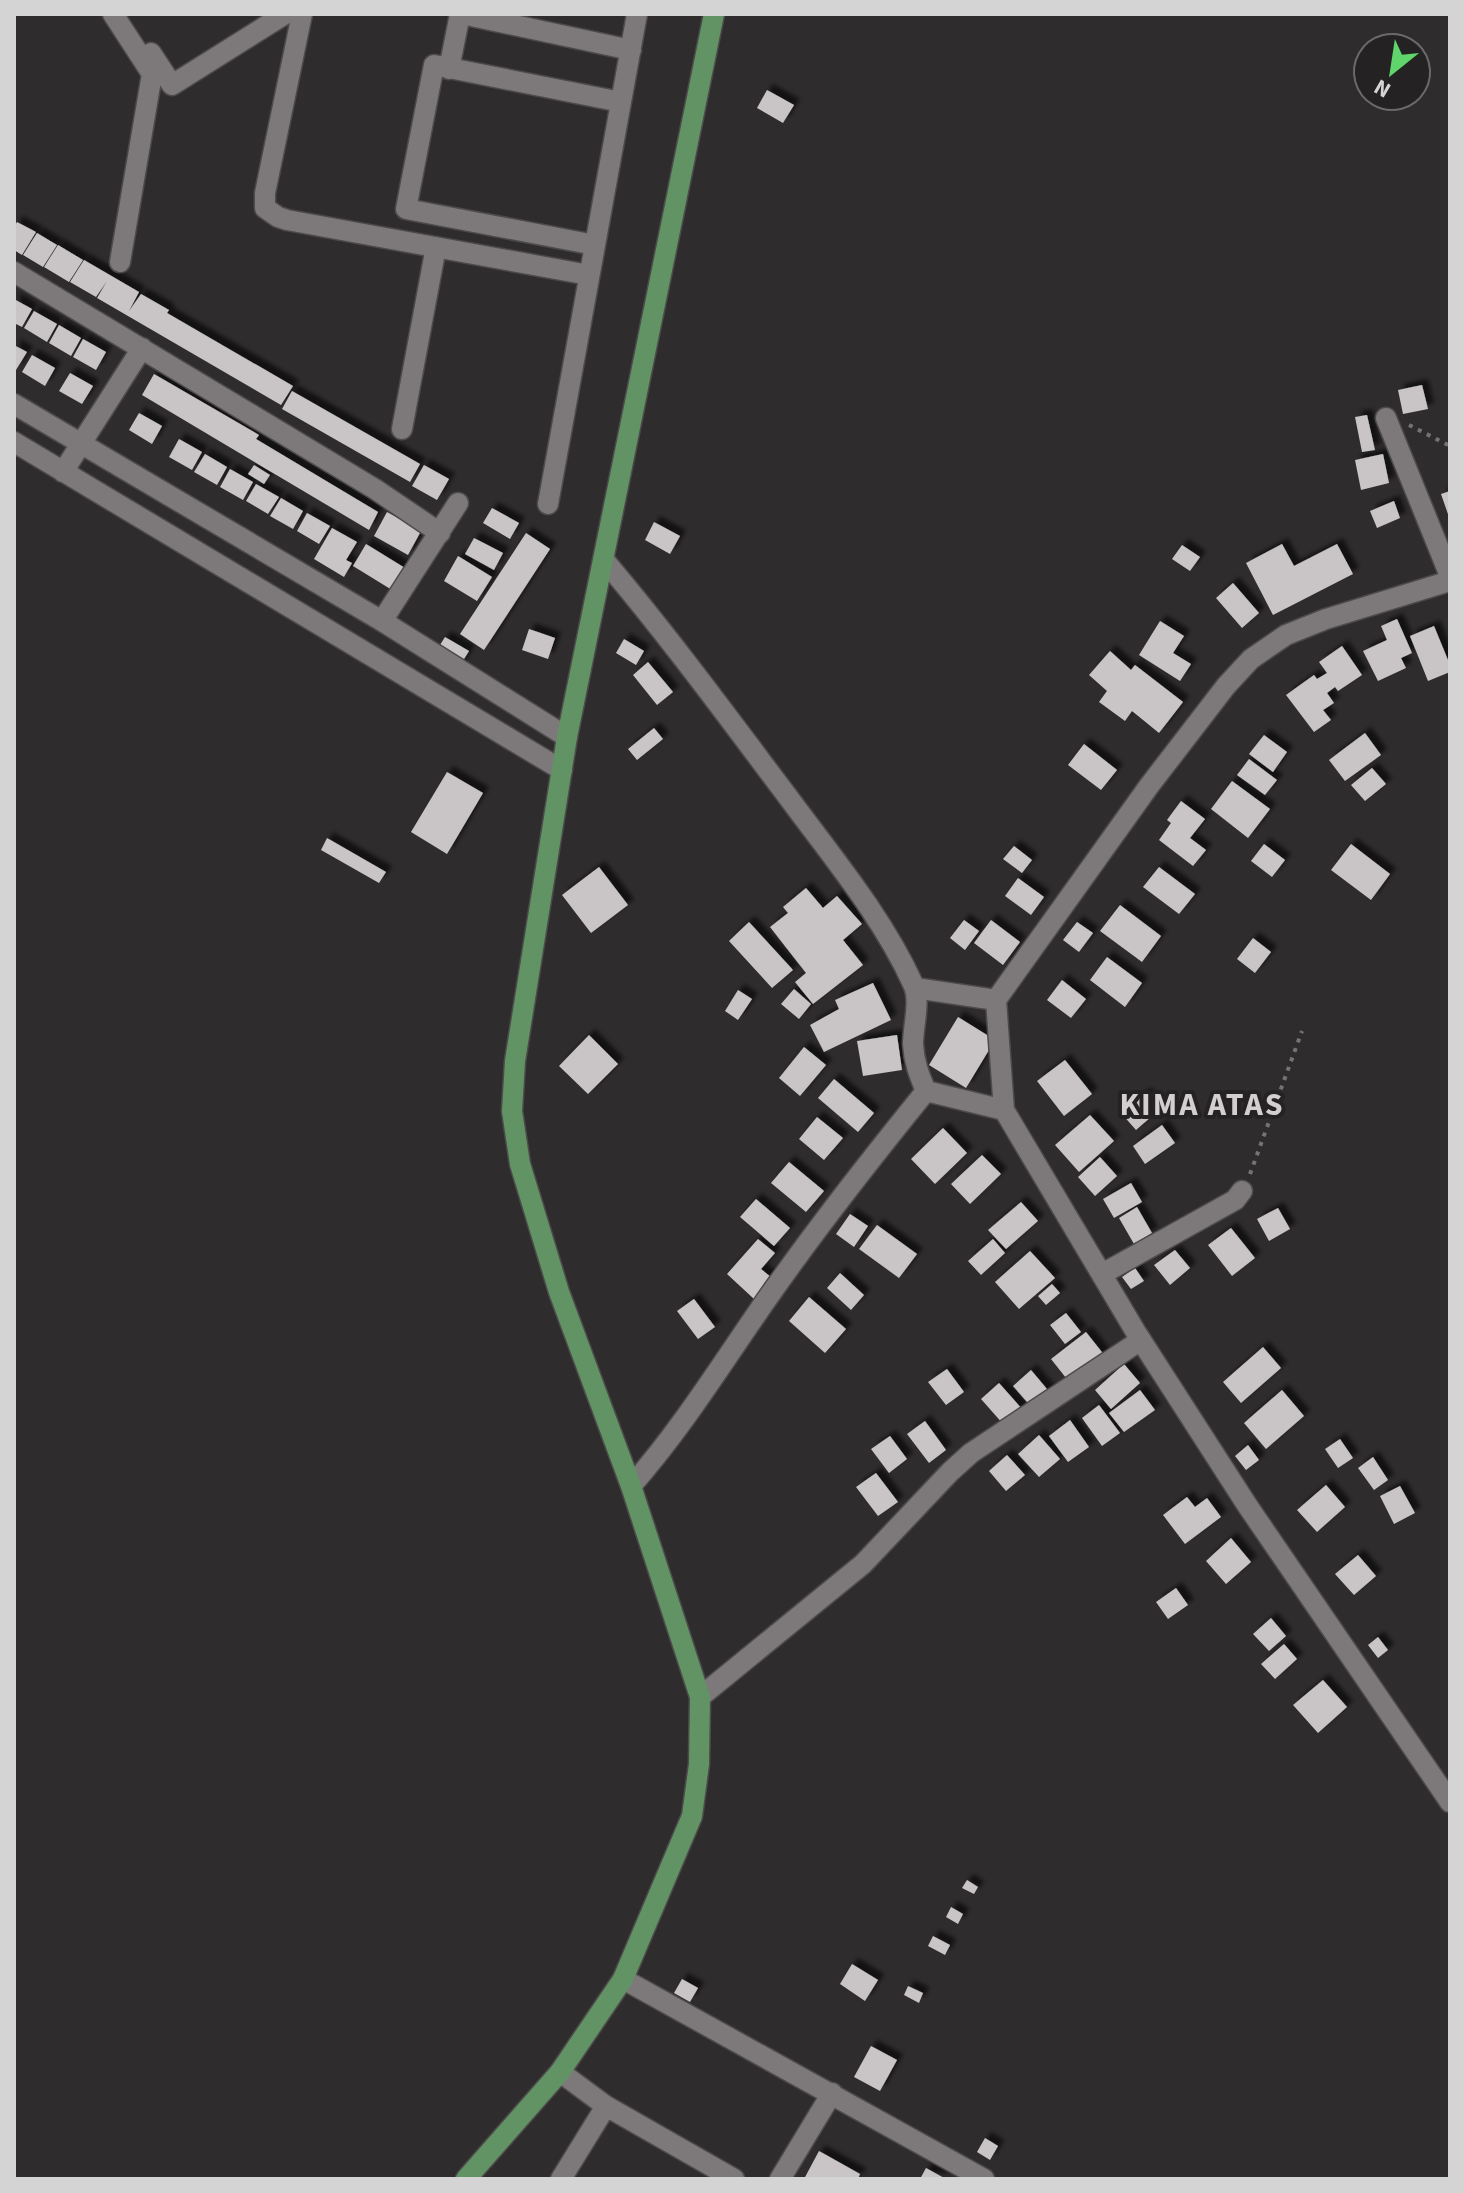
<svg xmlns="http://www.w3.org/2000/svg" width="1464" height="2193" font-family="'Source Sans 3',sans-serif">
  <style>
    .building { fill: #c9c5c6; filter: url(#shadow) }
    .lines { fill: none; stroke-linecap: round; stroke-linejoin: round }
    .minor-casing { stroke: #4c4a4a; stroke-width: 23 }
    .major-casing { stroke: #4c4a4a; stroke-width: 23 }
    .path { stroke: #757374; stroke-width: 4; stroke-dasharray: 4 6; stroke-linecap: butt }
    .minor { stroke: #7d797a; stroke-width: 20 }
    .major { stroke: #619364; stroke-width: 20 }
    .labels { text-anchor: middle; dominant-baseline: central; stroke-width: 8; stroke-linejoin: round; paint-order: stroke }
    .district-label { font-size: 32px; font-weight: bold; letter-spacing: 2px; fill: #d3cfd0; stroke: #252223 }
  </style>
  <defs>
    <filter id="shadow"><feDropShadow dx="6" dy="-6" stdDeviation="2" flood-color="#0009"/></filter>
  </defs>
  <rect width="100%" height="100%" fill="#2f2c2d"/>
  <!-- building -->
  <path class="building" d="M767,90l27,15 -11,18 -26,-15z
    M17,222l19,10 -14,23 -8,-5v-23z
    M37,233l20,12 -14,22 -20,-12z
    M58,245l25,15 -14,22 -25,-15z
    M84,260l55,32 -10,19 12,-17 28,16 -2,3 126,73 -12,19 -184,-107 10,-17 -11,16 -26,-15z
    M14,299l18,10 -10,18 -8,-4z
    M34,311l23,13 -10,18 -23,-14z
    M59,325l22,13 -10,18 -22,-13z
    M83,339l23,13 -10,18 -23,-13z
    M14,345l13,7 -11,18 -2,-1z
    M32,355l23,13 -10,18 -23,-14z
    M70,373l23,13 -11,18 -23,-13z
    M154,374l105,61 -3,4 122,73 -9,18 -227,-135z
    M1422,385l6,24 -25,5 -5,-24z
    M292,391l128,73 -10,18 -128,-73z
    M139,413l23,13 -10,18 -23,-14z
    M1367,415l8,35 -13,2 -7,-35z
    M179,439l23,13 -10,18 -23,-13z
    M205,454l22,13 -10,18 -23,-13z
    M1383,454l6,29 -28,7 -6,-30z
    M254,465l16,10 -6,9 -16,-10z
    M424,465l25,14 -12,21 -25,-14z
    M230,469l23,13 -10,18 -23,-13z
    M256,484l23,13 -11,17 -22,-13z
    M1450,491v29l-9,-26z
    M281,498l22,13 -10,18 -23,-13z
    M1394,501l6,17 -23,10 -7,-17z
    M492,508l27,15 -9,16 -27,-16z
    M387,512l34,19 -13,24 -34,-19z
    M307,513l23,13 -11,18 -22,-13z
    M654,522l26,14 -10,18 -25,-14z
    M332,528l25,14 -11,18 6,3 -8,14 -30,-18z
    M526,533l24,16 -66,101 -24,-16z
    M474,538l29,15 -9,17 -29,-16z
    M366,544l39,24 -13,22 -39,-24z
    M1282,544l12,22 43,-22 16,30 -80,41 -27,-52z
    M1182,545l18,12 -10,14 -18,-12z
    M458,556l34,21 -15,24 -33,-20z
    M1233,583l26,30 -17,15 -26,-30z
    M1397,619l15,34 -11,5 5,10 -28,13 -15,-30 24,-11 -6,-14z
    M1160,621l24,15 -11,17 18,11 -11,17 -41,-26z
    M1434,626l16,39v7l-22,9 -18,-45z
    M529,629l26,9 -7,21 -26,-9z
    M445,637l24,14 -10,16 -24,-14z
    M624,639l20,12 -8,14 -20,-12z
    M1342,646l20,29 -24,16 -3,-4 -8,6 7,10 -11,7 8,10 -17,12 -28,-37 28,-20 3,4 10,-6 -8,-11z
    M1110,651l21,19 4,-5 48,37 -24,31 -27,-22 -7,10 -26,-19 8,-11 -18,-16z
    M648,662l25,30 -16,13 -24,-30z
    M654,728l9,11 -26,21 -9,-11z
    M1365,733l16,22 -36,26 -16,-21z
    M1264,735l23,17 -14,20 -24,-18z
    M1084,744l33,26 -16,20 -33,-25z
    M1249,759l28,21 -12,15 -28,-20z
    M1372,768l14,16 -21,17 -14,-16z
    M447,772l36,21 -36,61 -36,-22z
    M1232,781l38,28 -22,29 -37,-29z
    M1181,801l24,18 -15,19 16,12 -13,16 -34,-26 12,-17 -4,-3z
    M327,838l59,34 -7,11 -58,-33z
    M1264,844l21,16 -13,17 -21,-16z
    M1351,844l39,30 -19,26 -40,-30z
    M1014,846l18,14 -10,13 -19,-14z
    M599,867l29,38 -37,28 -29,-38z
    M1159,867l36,27 -16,20 -36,-27z
    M1018,878l26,19 -13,18 -26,-19z
    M806,888l17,20 14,-12 25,28 -19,16 20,25 -50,39 -18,-22 11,-9 -36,-46 18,-14 -5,-6z
    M1120,905l41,31 -19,26 -42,-31z
    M964,920l15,11 -14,19 -15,-12z
    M991,920l29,22 -17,23 -29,-22z
    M749,922l44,48 -21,18 -43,-47z
    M1077,922l16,11 -14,19 -16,-12z
    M1253,938l18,14 -16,21 -18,-14z
    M1107,957l35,26 -17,24 -35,-27z
    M1062,980l24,19 -15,19 -24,-18z
    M873,983l18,37 -67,32 -14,-27 29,-16 -4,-9z
    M794,989l17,15 -12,15 -18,-15z
    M738,990l14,9 -14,21 -13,-9z
    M958,1017l37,23 -29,48 -37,-23z
    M589,1035l29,29 -30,30 -29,-28z
    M897,1035l5,35 -39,6 -6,-35z
    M804,1047l22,18 -26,31 -21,-18z
    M1065,1060l27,34 -28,22 -27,-35z
    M834,1079l40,34 -16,19 -40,-34z
    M1145,1093l14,17 -23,20 -15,-17z
    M1090,1115l24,26 -35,31 -24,-27z
    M817,1117l26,21 -19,22 -25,-21z
    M1162,1125l13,18 -30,21 -12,-18z
    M943,1128l24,25 -32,31 -24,-25z
    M982,1155l19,19 -31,30 -19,-20z
    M1100,1157l17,19 -22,20 -17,-19z
    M789,1162l35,29 -18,21 -35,-29z
    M1131,1183l11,19 -28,16 -11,-19z
    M756,1199l34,29 -16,18 -34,-29z
    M1021,1202l17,19 -32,28 -18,-19z
    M1137,1207l15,26 -18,11 -15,-26z
    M1278,1208l12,21 -21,12 -12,-22z
    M850,1214l18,12 -14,21 -18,-13z
    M877,1225l40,29 -18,24 -40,-29z
    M1231,1228l24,30 -23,18 -24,-31z
    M758,1239l17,14 -14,16 11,9 -18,21 -27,-25z
    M993,1239l12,14 -24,22 -13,-14z
    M1175,1250l15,18 -20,17 -16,-20z
    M1030,1251l25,27 -36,31 -24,-27z
    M1135,1268l9,13 -13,8 -9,-12z
    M840,1273l24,22 -13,15 -24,-22z
    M1052,1284l8,9 -14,12 -8,-9z
    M809,1297l37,32 -21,24 -36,-32z
    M694,1299l21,28 -17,12 -21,-28z
    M1066,1313l15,19 -16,12 -15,-19z
    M1086,1332l19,24 -35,27 -19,-24z
    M1263,1347l18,21 -40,35 -18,-21z
    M1124,1364l16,19 -29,26 -16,-19z
    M947,1369l17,23 -18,13 -18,-23z
    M1031,1370l21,25 -18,15 -21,-24z
    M999,1383l23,26 -18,16 -23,-26z
    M1140,1390l15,20 -31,22 -15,-19z
    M1282,1390l22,26 -38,33 -22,-26z
    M1099,1405l21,28 -18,13 -20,-28z
    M1070,1420l19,27 -21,15 -19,-26z
    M925,1421l21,29 -17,13 -22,-29z
    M1039,1435l21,24 -21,18 -21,-23z
    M890,1436l17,23 -18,14 -18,-24z
    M1340,1439l13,19 -15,10 -13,-19z
    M1248,1445l11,15 -13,10 -11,-14z
    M1007,1455l18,20 -19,16 -17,-20z
    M1373,1457l15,23 -14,10 -16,-22z
    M876,1473l22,29 -20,14 -22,-29z
    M1326,1485l19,22 -28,25 -20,-22z
    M1400,1486l15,27 -21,11 -14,-28z
    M1187,1497l8,10 12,-9 14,19 -36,27 -22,-29z
    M1231,1538l20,24 -25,22 -20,-23z
    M1358,1555l18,21 -22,19 -19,-21z
    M1176,1588l12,17 -20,14 -12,-17z
    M1271,1618l15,18 -17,15 -16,-17z
    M1378,1637l10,13 -10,8 -10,-13z
    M1284,1644l13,15 -22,20 -14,-15z
    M1323,1680l24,27 -29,26 -25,-28z
    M967,1880l11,7 -4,7 -12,-6z
    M951,1907l12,7 -5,10 -12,-7z
    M933,1936l17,9 -5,10 -17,-9z
    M852,1964l26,16 -13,21 -25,-17z
    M682,1979l16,9 -8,14 -16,-9z
    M908,1986l15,7 -4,10 -15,-8z
    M871,2046l26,14 -17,31 -26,-14z
    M985,2138l13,8 -8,14 -13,-8z
    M819,2151l41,23 -2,5h-54z
    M926,2168l20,11h-26z"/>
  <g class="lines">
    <defs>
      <path id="minor" d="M113,14l39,60 -32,188
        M302,14l-37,179v15l13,9 9,3 302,55
        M462,14l169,36
        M151,53l21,32 113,-71
        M449,69l11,-55
        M595,245l-189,-36 28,-144 187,37
        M14,272l361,217 65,44
        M14,404l368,217 185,116
        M1386,418l64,158
        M402,429l34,-182
        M14,442l548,328
        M63,472l79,-124
        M548,504l89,-490
        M604,560c66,78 126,160 187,241 43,58 92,117 122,183 8,16 0,42 0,60 1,18 6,31 13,47l78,19 133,224 110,171 203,297
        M382,621l76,-118
        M915,988l81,12 153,-214 77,-100 25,-27 35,-24 40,-16 124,-38
        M996,1000l8,110
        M1102,1274l133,-74 7,-9
        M631,1486c54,-61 96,-131 143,-197 48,-68 100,-134 152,-198
        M700,1697l163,-133 87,-92 21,-19 170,-113
        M623,1979l361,200
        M560,2072l46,34 128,73
        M561,2179l45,-73
        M780,2179l52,-86"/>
      <path id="major" d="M466,2179l94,-107 63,-93 69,-163 7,-52 1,-67 -69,-211 -72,-194 -39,-128 -8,-53 3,-50 52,-324 147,-723"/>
    </defs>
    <!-- minor casing -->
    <use href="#minor" class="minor-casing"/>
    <!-- major casing -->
    <use href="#major" class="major-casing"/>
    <!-- path -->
    <path class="path" d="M1409,425l41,21
      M1250,1174l52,-143"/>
    <!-- minor -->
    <use href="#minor" class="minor"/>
    <!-- major -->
    <use href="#major" class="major"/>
  </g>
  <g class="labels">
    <!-- district labels -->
    <g class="district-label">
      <text x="1202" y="1105">KIMA ATAS</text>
    </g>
  </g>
  <!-- border -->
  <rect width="1464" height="2193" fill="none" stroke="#d5d4d4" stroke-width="32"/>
  <!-- north arrow -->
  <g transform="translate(1392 72) rotate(210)"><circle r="38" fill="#252223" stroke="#6b696a" stroke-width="2"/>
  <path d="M0-6L14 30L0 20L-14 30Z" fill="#5fd56b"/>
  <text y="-12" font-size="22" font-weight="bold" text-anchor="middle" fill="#d5d4d4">N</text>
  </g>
</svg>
